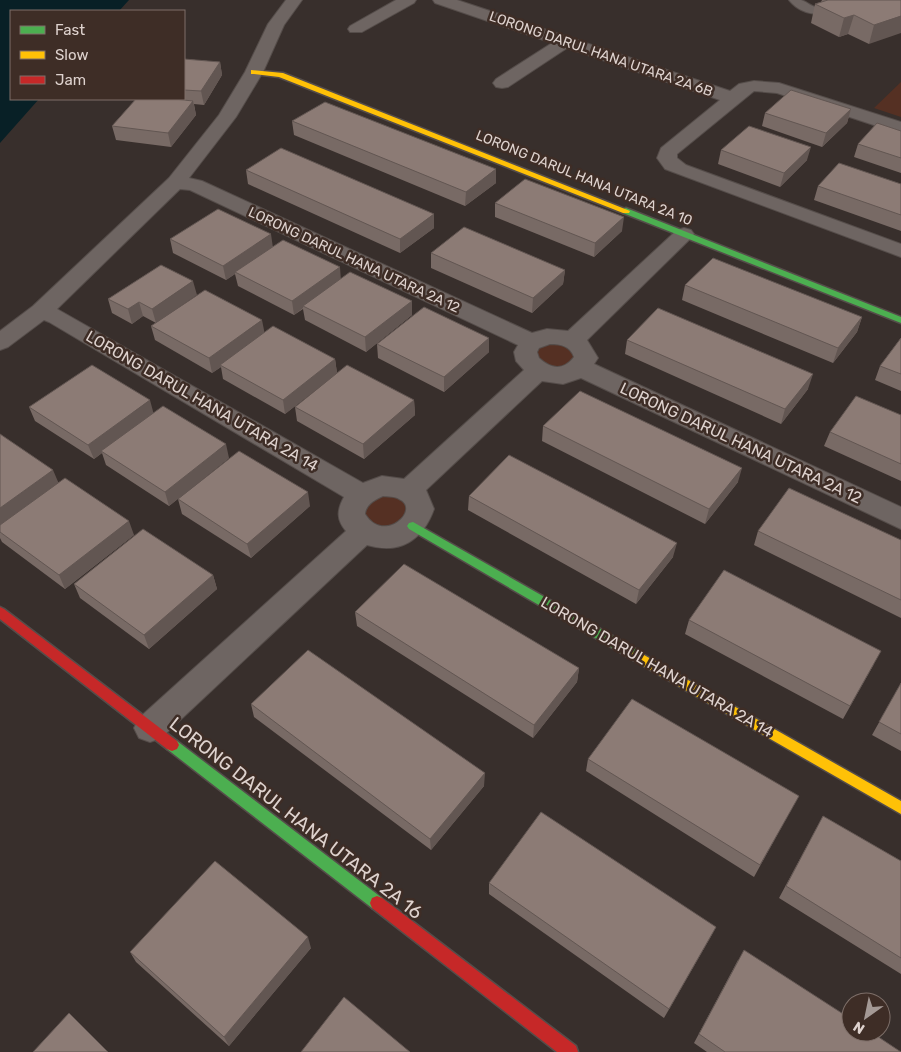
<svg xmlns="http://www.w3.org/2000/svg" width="901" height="1052" font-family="Rubik,sans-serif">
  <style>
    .green { fill: #553023 }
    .water { fill: #082026 }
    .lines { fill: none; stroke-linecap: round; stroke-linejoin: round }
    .lane-casing { stroke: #554d4a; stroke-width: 2 }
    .street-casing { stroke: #554d4a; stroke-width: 2 }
    .fast-casing { stroke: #554d4a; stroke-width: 3 }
    .slow-casing { stroke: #554d4a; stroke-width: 3 }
    .jam-casing { stroke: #554d4a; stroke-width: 3 }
    .lane { fill: #6e6562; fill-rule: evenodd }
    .street { fill: #6e6562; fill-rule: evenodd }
    .fast { fill: #4caf50; fill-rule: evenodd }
    .slow { fill: #ffc107; fill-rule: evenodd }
    .jam { fill: #c62828; fill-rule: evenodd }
    .wall { fill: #786a65 }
    .shaded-wall { fill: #625652 }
    .building { fill: #8c7b75; stroke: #625652 }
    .labels { text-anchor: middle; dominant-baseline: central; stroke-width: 5; stroke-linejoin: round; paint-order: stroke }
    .far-street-label { font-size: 14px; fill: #ded2ce; stroke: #3e2d26 }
    .street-label { font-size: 16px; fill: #ded2ce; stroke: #3e2d26 }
    .near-street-label { font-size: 19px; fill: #ded2ce; stroke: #3e2d26 }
  </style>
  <rect width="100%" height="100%" fill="#382f2c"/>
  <!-- green -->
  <path class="green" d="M901,82v35l-27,-9z
    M559,341l18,14 -8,12h-27l-8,-18 4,-4z
    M373,495l31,2 8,17 -25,16 -22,-8 -2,-18z"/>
  <!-- water -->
  <path class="water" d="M0,0h129l-10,11h-108v88h28l-39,44z"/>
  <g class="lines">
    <defs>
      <path id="lane" d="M789,0c3,0 9,0 12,0 7,2 10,7 18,8 14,0 25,-8 38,-8l-3,6c-22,8 -48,15 -65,-6z"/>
      <path id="street" d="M286,0h16l-18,25 -21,47 -27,45 -47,61 13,3 330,152 15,-4 21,2 109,-101 7,-2 7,2 3,4 -3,4 -104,102 11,18 -4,6 307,143v22l-320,-151 -18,6 -21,-3 -116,109 8,19c-11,31 -34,46 -67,36l-206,193 -11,4 -11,-4 -5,-10 5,-10 207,-187c-10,-12 -9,-21 -2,-34l-295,-175 -5,-2 -36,27 -8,3v-19l33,-25 136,-128 50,-63 26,-43 23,-48zM180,189l10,1 328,155 -4,7 2,9 8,9 -120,109 -22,-3 -19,7 -306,-174zM550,344c11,0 20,2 24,13 -11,14 -23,12 -35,1l-2,-6 2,-4zM383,496c5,1 12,0 16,3 23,10 -15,46 -34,15 1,-10 10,-14 18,-18z
        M396,0h20l-2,3 -52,29h-12l-2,-3 2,-3z
        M433,0h24l273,91 9,-7 15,-3 25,2 122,39v12l-124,-41 -23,-2 -77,63v4l9,7 215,79v13l-236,-88 -8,-11 4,-10 59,-48 -153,-52 -59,39 -6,1 -6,-1 -3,-4 3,-4 56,-36 -117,-40z"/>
      <path id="fast" d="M626,208l275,109v6l-278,-110v-4z
        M413,522l228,130 2,4 -2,4 -4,1 -4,-1 -224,-131 -2,-3 2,-3z
        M172,739l5,2 205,157 2,5 -2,5 -5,2 -5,-2 -205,-159 -2,-4 2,-4z"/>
      <path id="slow" d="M251,70l32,3 347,138 -1,2h-6l-344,-136 -25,-3h-3z
        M637,651l264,150v13l-268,-154 -2,-4 2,-4z"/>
      <path id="jam" d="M0,607l4,2 173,132 2,4 -2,4 -5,2 -5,-2 -167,-130z
        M377,896l5,2 194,148 2,6h-21l-185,-144 -2,-5 2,-5z"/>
    </defs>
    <!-- lane casing -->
    <use href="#lane" class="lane-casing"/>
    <!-- street casing -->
    <use href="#street" class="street-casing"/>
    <!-- fast casing -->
    <use href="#fast" class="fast-casing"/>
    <!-- slow casing -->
    <use href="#slow" class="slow-casing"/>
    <!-- jam casing -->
    <use href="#jam" class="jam-casing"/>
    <!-- lane -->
    <use href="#lane" class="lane"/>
    <!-- street -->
    <use href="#street" class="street"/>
    <!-- fast -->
    <use href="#fast" class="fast"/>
    <!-- slow -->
    <use href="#slow" class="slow"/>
    <!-- jam -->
    <use href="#jam" class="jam"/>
  </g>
  <!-- wall -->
  <path class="wall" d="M822,0h79l-32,44 -21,-10 -9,3 -28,-14 4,-19 6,-2z
    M184,59l36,3 2,13 -18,30 -10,-1 2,11 -25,32 -55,-7 -4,-14 24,-27h48z
    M851,109l-4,14 -25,24 -60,-21 3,-13z
    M292,121l204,62 -31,23 -171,-71z
    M901,131v42l-47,-16 4,-13z
    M721,150l86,10 -27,27 -62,-23z
    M246,170l188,58 -34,25 -152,-69z
    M901,184v47l-87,-31 4,-14z
    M495,203l127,28 -28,26 -99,-40z
    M170,239l103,7 68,33 71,22v14l-46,37 -61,-32 -2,-11 -9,6 -56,-29 -3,-12 -9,6 -53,-27z
    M431,253l134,17 -2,14 -31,29 -101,-45z
    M161,265l-5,58 -13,-7 -11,8 -20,-11 -4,-14z
    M685,285l177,32 -5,15 -24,31 -151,-63z
    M151,326l113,7 71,26 2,14 -52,41 -62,-35 -2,-12 -9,6 -57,-33z
    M489,338v14l-45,40 -66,-34 -1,-14z
    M901,338v53l-26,-11 5,-14z
    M627,340l181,49 -27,35 -156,-70z
    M414,400l1,15 -51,44 -67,-38 -2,-14z
    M29,407l125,6 75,45 -60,48 -63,-41 -4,-12 -8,6 -59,-38z
    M901,415v66l-77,-35 6,-14z
    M543,426l195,56 -33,42 -163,-83z
    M0,434l58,48 76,53 -69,54 -63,-47 -2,-4z
    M469,496l204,61 -37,47 -168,-94z
    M178,499l132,7 -59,52 -69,-44z
    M758,531l143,9v78l-147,-73z
    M213,575l4,14 -68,60 -69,-51 -6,-14z
    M355,612l224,56 -2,14 -44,56 -176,-112z
    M689,620l185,44 -31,55 -158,-85z
    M901,683v68l-29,-16z
    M251,704l233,82 -53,64 -177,-133z
    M588,759l204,49 -38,69 -168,-106z
    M823,816l78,45v113l-122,-76z
    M489,883l227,44 -6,11 -46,80 -175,-124z
    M311,948l-82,98 -93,-84 -6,-10z
    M738,960l163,92h-194l-13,-9z"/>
  <!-- shaded-wall -->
  <path class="shaded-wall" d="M854,15l-6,19 -9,3 5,-19z
    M901,16v17l-32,11 5,-19z
    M220,62l2,13 -18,30 -3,-14z
    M193,101l3,14 -25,32 -3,-14z
    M851,109l-4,14 -25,24 4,-14z
    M811,147l-4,13 -27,27 4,-14z
    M496,169v14l-31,23 1,-14z
    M434,214v14l-34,25v-14z
    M624,217l-2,14 -28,26 1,-14z
    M271,234l2,14 -38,24v2l-9,6 -3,-14z
    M340,267l1,14 -38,25v2l-9,7 -2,-14z
    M565,270l-2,14 -31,29 1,-15z
    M193,281l4,14 -41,28 -4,-14z
    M412,301v14l-46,37 -1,-15z
    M139,302l4,14 -11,8 -4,-15z
    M862,317l-5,15 -24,31 5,-15z
    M262,320l3,15 -45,30 1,2 -9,6 -3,-15z
    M489,338v14l-45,40v-15z
    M335,359l2,14 -52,41 -2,-14z
    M813,374l-5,15 -27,35 4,-15z
    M150,400l4,15 -53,36 1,2 -8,6 -6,-14z
    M414,400l1,15 -51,44 -1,-15z
    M226,444l3,14 -60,48 -4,-14z
    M742,468l-4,14 -33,42 4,-15z
    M53,470l6,14 -59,43v-19z
    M308,492l2,14 -59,52 -4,-14z
    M129,521l5,14 -69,54 -6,-14z
    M677,543l-4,14 -37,47 3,-14z
    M213,575l4,14 -68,60 -5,-14z
    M579,668l-2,14 -44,56 1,-13z
    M485,773l-1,13 -53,64 -1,-11z
    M716,927l-6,11 -46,80 5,-9z
    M308,937l3,11 -82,98 -5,-9z"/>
  <!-- building -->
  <path class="building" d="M828,0h73v16l-27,9 -20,-10 -10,3 -29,-14z
    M184,59l36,3 -19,29 -17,-1z
    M791,90l60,19 -25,24 -61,-20z
    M136,99h38l19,2 -25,32 -56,-7z
    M325,102l171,67 -30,23 -174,-71z
    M877,123l24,8v27l-43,-14z
    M749,126l62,21 -27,26 -63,-23z
    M281,148l153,66 -34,25 -154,-69z
    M839,163l62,21v31l-83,-29z
    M525,179l99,38 -29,26 -100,-40z
    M218,209l53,25 -48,32 -53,-27z
    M464,227l101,43 -32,28 -102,-45z
    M283,240l57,27 -48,34 -57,-29z
    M713,258l149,59 -24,31 -153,-63z
    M161,265l32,16 -41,28 -13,-7 -11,7 -20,-10z
    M350,272l62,29 -47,36 -62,-31z
    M205,290l57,30 -53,38 -58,-32z
    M424,307l65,31 -45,39 -67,-33z
    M658,308l155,66 -28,35 -158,-69z
    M273,326l62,33 -52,41 -63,-35z
    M901,338v36l-21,-8z
    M92,365l58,35 -62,45 -59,-38z
    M347,365l67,35 -51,44 -68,-37z
    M580,391l162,77 -33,41 -166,-83z
    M856,396l45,19v49l-71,-32z
    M163,406l63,38 -61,48 -64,-41z
    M0,434l53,36 -53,38z
    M239,451l69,41 -61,52 -69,-45z
    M509,455l168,88 -38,47 -170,-94z
    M65,478l64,43 -70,54 -59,-43v-7z
    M789,488l112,52v60l-143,-69z
    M143,529l70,46 -69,60 -70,-51z
    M404,564l175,104 -45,57 -179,-113z
    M724,570l157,81 -31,55 -161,-86z
    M308,650l177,123 -55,66 -179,-135z
    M901,683v51l-22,-12z
    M632,699l167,97 -39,69 -172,-106z
    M541,812l175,115 -47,82 -180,-126z
    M823,816l78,45v97l-115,-72z
    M215,861l93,76 -84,100 -94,-85z
    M744,950l107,69v13h20l30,20h-176l-26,-18z
    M344,997l66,55h-109z
    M69,1013l39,39h-75z"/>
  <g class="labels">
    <!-- far-street labels -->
    <g class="far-street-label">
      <text transform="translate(601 54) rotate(19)">LORONG DARUL HANA UTARA 2A 6B</text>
      <text transform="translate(584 178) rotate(22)">LORONG DARUL HANA UTARA 2A 10</text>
      <text transform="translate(354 260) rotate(25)">LORONG DARUL HANA UTARA 2A 12</text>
    </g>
    <!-- street labels -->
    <g class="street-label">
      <text transform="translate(202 401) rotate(30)">LORONG DARUL HANA UTARA 2A 14</text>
      <text transform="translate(741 443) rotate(25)">LORONG DARUL HANA UTARA 2A 12</text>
      <text transform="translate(657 667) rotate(30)">LORONG DARUL HANA UTARA 2A 14</text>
    </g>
    <!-- near-street labels -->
    <g class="near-street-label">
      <text transform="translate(296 818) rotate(38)">LORONG DARUL HANA UTARA 2A 16</text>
    </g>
  </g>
  <!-- legend -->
  <rect x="10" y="10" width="175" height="90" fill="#3e2d26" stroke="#7e6f69"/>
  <rect x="20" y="26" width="25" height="8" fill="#4caf50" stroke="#7e6f69"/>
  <text x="55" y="35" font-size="15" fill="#ded2ce">Fast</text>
  <rect x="20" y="51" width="25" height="8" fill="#ffc107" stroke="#7e6f69"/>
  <text x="55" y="60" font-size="15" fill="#ded2ce">Slow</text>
  <rect x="20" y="76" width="25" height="8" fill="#c62828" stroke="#7e6f69"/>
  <text x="55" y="85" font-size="15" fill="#ded2ce">Jam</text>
  <!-- north arrow -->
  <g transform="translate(866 1017) rotate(213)"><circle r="24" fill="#3e2d26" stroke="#7e6f69"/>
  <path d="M0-4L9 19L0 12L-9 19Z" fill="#a49995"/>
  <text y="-8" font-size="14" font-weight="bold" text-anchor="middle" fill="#ded2ce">N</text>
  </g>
</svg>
